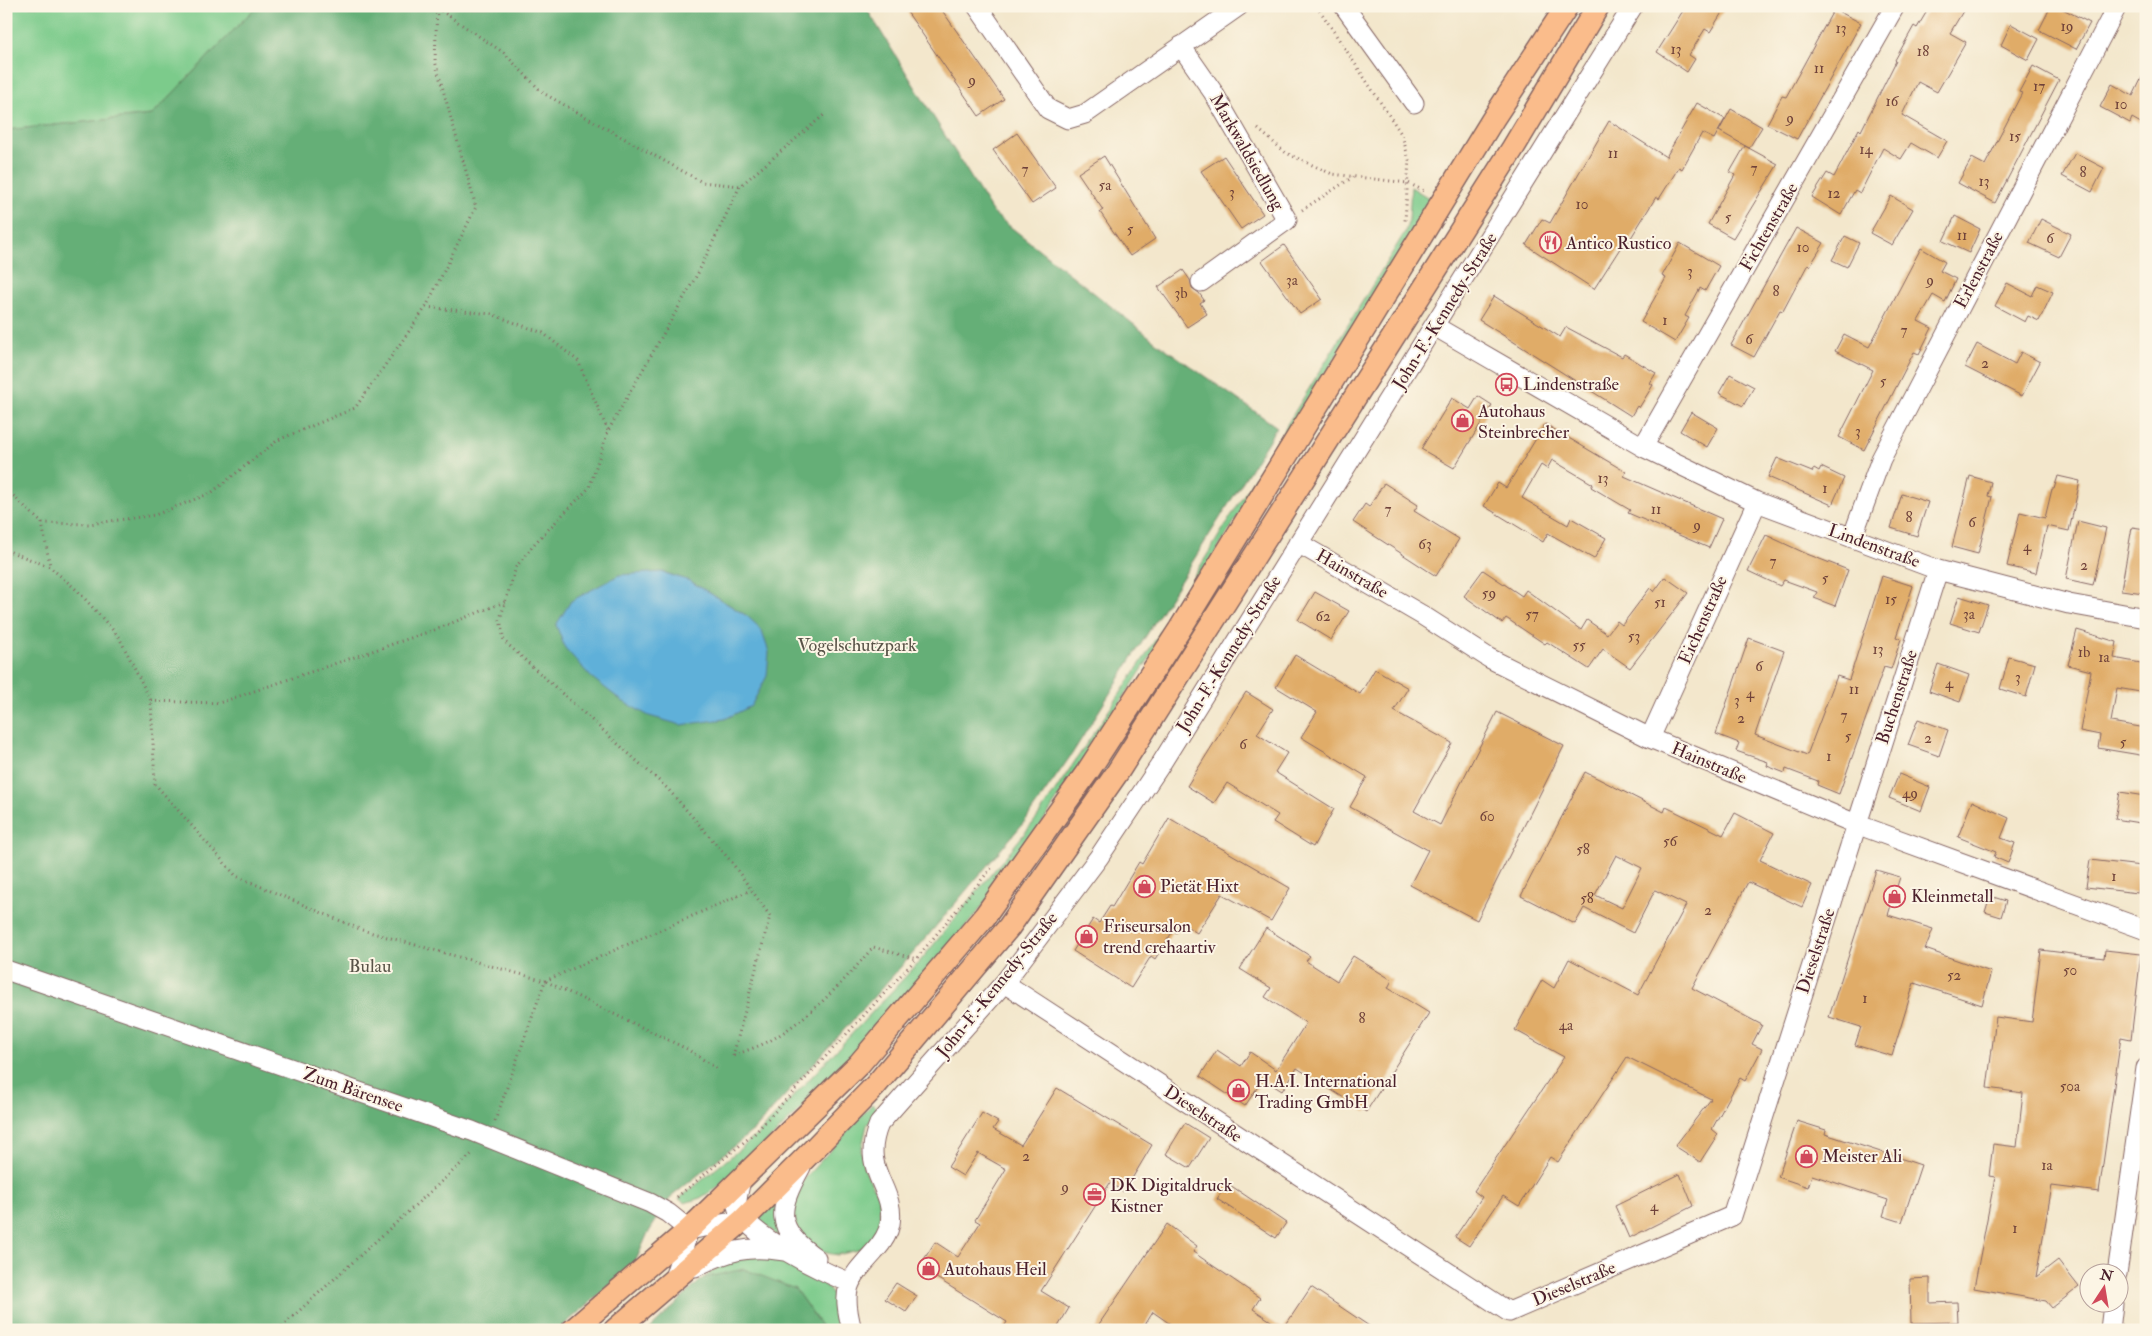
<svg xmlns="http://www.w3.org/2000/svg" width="2152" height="1336" font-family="'IM FELL Double Pica',serif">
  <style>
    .green { fill: #7ccb8b; stroke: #63755b }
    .forest { fill: #65af77; stroke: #586751; fill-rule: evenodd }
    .water { fill: #5eb0d9; stroke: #546882 }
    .building { fill: #e0ac67; fill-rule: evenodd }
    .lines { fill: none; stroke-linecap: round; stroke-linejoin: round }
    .minor-casing { stroke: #856563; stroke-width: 21 }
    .major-casing { stroke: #856563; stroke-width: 25 }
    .path { stroke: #856563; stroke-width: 3; stroke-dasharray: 1 4; stroke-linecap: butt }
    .minor { stroke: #fff; stroke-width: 19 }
    .major { stroke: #fabc8b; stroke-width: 22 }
    .labels { text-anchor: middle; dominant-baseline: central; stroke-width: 4; stroke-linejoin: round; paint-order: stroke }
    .number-label { font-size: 15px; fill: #70423a }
    .street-label { font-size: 18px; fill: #4a1f2b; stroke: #fcf5e5 }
    .poi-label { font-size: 18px; fill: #4a1f2b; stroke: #fcf5e5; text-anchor: start }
    .park-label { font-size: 18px; fill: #595348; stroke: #fcf5e5 }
  </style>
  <rect width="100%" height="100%" fill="#fcf5e5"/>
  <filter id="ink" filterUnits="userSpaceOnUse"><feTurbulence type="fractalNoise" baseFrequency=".02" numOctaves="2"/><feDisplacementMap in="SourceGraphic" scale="10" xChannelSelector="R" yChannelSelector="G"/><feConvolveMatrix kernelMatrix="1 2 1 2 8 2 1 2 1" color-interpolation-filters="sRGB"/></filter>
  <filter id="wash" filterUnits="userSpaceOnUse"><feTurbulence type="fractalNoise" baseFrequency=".0096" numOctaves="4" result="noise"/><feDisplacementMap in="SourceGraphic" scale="20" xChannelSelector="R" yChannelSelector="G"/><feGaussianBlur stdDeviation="1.12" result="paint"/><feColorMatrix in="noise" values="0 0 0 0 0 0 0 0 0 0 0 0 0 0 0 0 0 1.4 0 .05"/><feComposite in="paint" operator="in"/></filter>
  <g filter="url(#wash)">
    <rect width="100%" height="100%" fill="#f3e7cc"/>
    <!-- green -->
    <path class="green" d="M6,6h251l-105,109 -146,15z
      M1411,187l21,13 -259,422 -150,230 -45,60 -126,147 -128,125 -24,14 -15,5 -6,-4 78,-64 164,-175 116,-142 107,-160 261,-426 4,-12z
      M872,1104l7,7 -12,14 -6,26 2,15 16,32 1,17 -3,17 -7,10 -12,8 -21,5 -15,-3 -15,-11 -11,-15 -3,-18 4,-21z
      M776,1196l17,55 -35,-33z
      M760,1255c25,6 60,16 73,41 5,10 7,23 10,34h-19l-29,-41 -92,-11 21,-15z"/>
    <!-- forest -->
    <path class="forest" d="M257,6h608l128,207 163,129 121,85 -205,327 -47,67 -110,130 -160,178 -84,68 -24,38 -13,30 -76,65h-552v-1200l146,-15zM662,572l28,9 57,35z
      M744,1269l51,20 29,41h-175l54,-52z"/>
    <!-- water -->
    <path class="water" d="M662,572l28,9 57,35 14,13 8,23 -2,24 -16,30 -26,13 -44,6 -32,-9 -27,-15 -31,-24 -26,-29 -9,-23 15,-24 48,-26z"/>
    <g id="blocks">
      <!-- building -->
      <path class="building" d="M903,6h36l65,93 -25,17z
        M1686,6h40l-16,26 -5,-3 -16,26 6,4 -8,13 -30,-20z
        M1930,6h36l-16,27 16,9 -29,50 -19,-10 -16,33 45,26 -10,17 -26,-15 -10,16 -18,-11 -23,45 -5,-3 -14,25 -29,-18 15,-24 7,4 25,-48 2,2 35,-70 -1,-1 19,-34 3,2z
        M2051,6h6l33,17 -14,26 -37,-19z
        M1834,9l27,14 -64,116 -30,-15 15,-28 4,1z
        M2011,24l28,15 -11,21 -27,-15z
        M2033,66l26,14 -64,123 -37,-20 14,-25 13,7 37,-72 -3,-1z
        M2146,69v57l-14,-8 -2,5 -30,-16 12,-23 21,12z
        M1697,103l28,16 -11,20 -12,-6 -20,36 -3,-2 -20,32 -3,-2 -27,44 -3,-2 -32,50 -68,-44 16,-26 8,4 59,-102 57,36z
        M1731,109l31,18 -13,21 -30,-17z
        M1017,133l39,55 -24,16 -39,-54z
        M1745,146l33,18 -45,74 -25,-14 27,-49 -5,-3z
        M2075,153l29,15 -12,24 -30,-16z
        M1104,156l51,83 -25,17 -30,-44 3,-2 -25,-37z
        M1224,156l39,58 -22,15 -40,-58z
        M1891,196l22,13 -21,36 -22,-12z
        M1955,216l25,13 -11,24 -26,-12z
        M2041,219l30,15 -12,23 -30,-14z
        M1796,228l28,15 -14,23 -2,-2 -25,47 -3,-1 -26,47 -23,-12z
        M1845,236l14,7 -12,24 -15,-7z
        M1680,243l39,23 -14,25 -5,-3 -15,28 4,2 -14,24 -34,-20 25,-44 -4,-2z
        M1284,245l38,54 -22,15 -38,-53z
        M1921,248l24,14 -5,9 16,8 -11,23 -12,-7 -15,26 14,7 -13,26 -5,-2 -50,98 -25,-13 34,-67 -38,-19 9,-17 25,13z
        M1183,270l7,10 2,8 7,5 5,7 -4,3 7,11 -20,13 -29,-40z
        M2007,283l25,13 5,-11 16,7 -14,29 -11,-5 -3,6 -30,-16z
        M1494,296l66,41 6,-10 56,30 2,-3 32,19 -6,10 3,2 -14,23 -2,-2 -6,10 -152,-96z
        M1977,344l38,20 6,-12 19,10 -18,34 -57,-29z
        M1730,374l24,13 -11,19 -24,-13z
        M1478,396l14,9 -38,63 -33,-19 31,-51 18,11z
        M1691,412l27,16 -11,19 -27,-16z
        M1545,424l81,48 -2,4 98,43 -13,29 -81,-35 2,-3 -39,-23 2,-3 -41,-24 -5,9 -6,-4 -19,33 46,27 3,-7 35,20 -12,21 -46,-26 -5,9 -59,-36 14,-23 8,5z
        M1777,458l35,14 2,-4 5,3 2,-4 23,11 -12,27 -64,-28z
        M1970,476l21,6 -3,14 4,1 -14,57 -26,-7z
        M2058,476l22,5 -11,50 -22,-5 -11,47 -29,-7 13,-54 25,6 7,-29h2z
        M1384,483l34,22 -4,6 45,28 -23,37 -83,-54 12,-18 4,3z
        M1902,494l26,8 -11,34 -26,-8z
        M2078,521l28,7 -13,57 -27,-6z
        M2132,527l14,2 -2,64 -23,-3z
        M1766,535l41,19 41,16 -13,36 -21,-8 3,-6 -33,-12 -4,6 -32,-15z
        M1483,570l39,26 4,-6 55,40 6,-10 20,14 10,-13 5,4 28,-37 4,4 11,-15 23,16 -58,75 -27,-19 -14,20 -42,-27 -2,2 -39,-26 -4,5 -38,-27z
        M1882,576l31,10 -17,51 5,2 -10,30 -7,-2 -45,127 -22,-9 1,-4 -32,-12 -1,4 -18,-7 1,-4 -32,-11 3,-8 -23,-9 33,-96 35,13 -29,84 52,20 30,-79 12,4z
        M1315,592l34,19 -18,29 -33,-20z
        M1959,596l29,9 -9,27 -29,-9z
        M2077,630l40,12 -3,16 32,6v29l-29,-5 -6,34 35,6v28l-48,-8 2,-13 -20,-4 11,-60 -23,-6z
        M1295,655l65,39 15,-25 33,19 -14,23 58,32 -38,68 26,14 57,-113 67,34 -87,174 -67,-35 18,-35 -78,-43 17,-30 -66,-40 16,-25 -41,-25z
        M2009,657l26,7 -9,33 -26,-8z
        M1938,664l31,11 -9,27 -31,-11z
        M1246,692l27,17 -16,25 30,19 -12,19 59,37 -21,38 -40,-25 5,-7 -51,-32 -13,20 -27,-17z
        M1918,719l30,11 -9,26 -31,-11z
        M1585,772l79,40 2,-5 57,28 12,-22 39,20 -14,27 52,25 -10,22 -54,-25 -56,106 70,37 -10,19 10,5 -17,32 -5,-3 -28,51 6,5 -18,28 -25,-16 36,-47 -84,-42 -69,105 -8,-5 -31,49 -16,-10 -34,50 -14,-9 27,-40 -8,-6 90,-134 -49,-27 27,-50 12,8 15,-29 69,36 48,-90 -31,-15 -22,43 -49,-25 -9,16 -54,-28zM1616,855l26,13 -20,40 -27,-13z
        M1899,774l31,13 -9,24 -32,-13z
        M2120,792l26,4v28l-31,-5z
        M1972,801l37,17 -8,20 14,5 -7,20 -14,-6 2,-5 -38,-15z
        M1169,818l121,70 -19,33 -49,-27 -25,39 -14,-9 -7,9 -3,-2 -18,28 -4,-3 -20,32 -58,-37 20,-32 6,4 11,-17 2,1 27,-45 3,2z
        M2090,860l51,6 -3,27 -52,-6z
        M1876,870l24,7 -12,38 45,14 -8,20 66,23 -9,33 -68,-22 -22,73 -37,-11 6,-18 -32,-10z
        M1990,896l16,5 -5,16 -16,-5z
        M1266,928l44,28 -4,5 31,20 16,-25 39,24 -4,8 41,25 -63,99 -69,-44 -15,23 -19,-12 -18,27 -45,-30 17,-26 24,16 9,-14 26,18 30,-47 -41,-26 6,-9 -31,-19z
        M2041,950l63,8 1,-8 36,4 -10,85 -10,-2 -22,155 -47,-6 -16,91 22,-17 21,27 -27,21 -6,-7 -72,-13 21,-111 -6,-1 4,-32 24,3 6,-54 -36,-5 9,-71 36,5z
        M1057,1088l95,57 -28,47 -14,-9 -69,108 28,17 -13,22h-54l5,-8 -88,-55 16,-25 23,15 22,-34 -5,-3 31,-51 -28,-16 -15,23 -15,-9 34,-54 16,9 -5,7 28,16z
        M1797,1121l29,9 -1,4 96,31 -19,57 -19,-6 5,-16 -76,-25 -4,12 -30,-10z
        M1185,1123l24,15 -19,30 -24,-14z
        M1680,1174l13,32 -64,32 -14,-32z
        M1227,1183l59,40 -10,15 -59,-39z
        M1167,1224l30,22 -4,6 67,46 -7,11 30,20 28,-42 64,43h-196l-26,-18 -11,18h-47z
        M1930,1278v25l27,-1 1,20 -47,1 -1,-44z
        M896,1283l21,13 -11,16 -21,-13z"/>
    </g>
  </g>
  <g filter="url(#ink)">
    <use href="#blocks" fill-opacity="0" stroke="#856563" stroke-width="1"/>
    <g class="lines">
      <defs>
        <path id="minor" d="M977,6l71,103 20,10 17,-5 154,-108
          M1344,6l70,97
          M1181,46l32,46 74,128 -86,62
          M1436,327l207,120 114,55 181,68 131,34 77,14
          M1643,447l252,-441
          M1852,538l29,-79 234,-449 1,-4
          M1298,543l124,72 67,43 161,80 206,86 290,106
          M1650,738l107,-236
          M6,970l466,161 178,72 18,10 21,17
          M1004,983l505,329 223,-96 206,-646
          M801,1167c-23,42 -28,61 15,91
          M741,1179c-1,8 -5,19 -4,27 5,27 87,67 112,76
          M689,1230l54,-10
          M695,1267c32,-16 53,-22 88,-16
          M2117,1274l29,-206
          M674,1278l15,-48
          M852,1330c-11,-42 -5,-48 23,-79 7,-8 13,-16 15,-27 6,-38 -31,-52 -11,-100l125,-141 95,-126 60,-90 474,-761
          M2110,1330l3,-26"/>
        <path id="major" d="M573,1330l116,-100 170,-166 126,-148 103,-145 92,-142 313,-510 74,-113
          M615,1330l128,-110 66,-66 66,-68 134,-159 108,-154 396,-625 85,-142"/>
      </defs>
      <!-- minor casing -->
      <use href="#minor" class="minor-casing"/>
      <!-- major casing -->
      <use href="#major" class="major-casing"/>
      <!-- path -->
      <path class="path" d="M1317,6l85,129 7,25 -4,61
        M437,8l67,45 39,40 159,89 38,4
        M1258,129l28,24 46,21 76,9 18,9
        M1302,210l51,-33
        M426,307l65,7 52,19 35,28 30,70
        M6,489l36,34 47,1 66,-9 56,-22 67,-53 77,-32 71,-101 50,-100 -41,-146 2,-55
        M42,523l8,43
        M6,550l44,17 28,24 41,46 32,64 4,83 81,92 126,54 183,51 206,-91
        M151,701l68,2 215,-73 73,-29
        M733,1056l37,-140 -40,-56 -62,-71 -164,-148 -4,-22 16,-52 19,-24 54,-55 19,-57 90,-158 42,-87 84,-71
        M734,1056c12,-6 27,-10 39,-17 39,-24 70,-56 100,-92l43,12
        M495,1121l50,-140 142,68 32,21
        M677,1197l78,-64 161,-174 77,-93
        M278,1330l196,-178"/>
      <!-- minor -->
      <use href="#minor" class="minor"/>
      <!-- major -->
      <use href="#major" class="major"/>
    </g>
  </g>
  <!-- icons -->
  <defs>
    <symbol id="restaurant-ring" viewBox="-11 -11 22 22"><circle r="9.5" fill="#fcf5e5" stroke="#d1495b" stroke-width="1.5"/><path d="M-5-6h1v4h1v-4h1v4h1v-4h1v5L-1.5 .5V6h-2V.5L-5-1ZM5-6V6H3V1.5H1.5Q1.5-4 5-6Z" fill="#d1495b"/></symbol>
    <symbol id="bus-ring" viewBox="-11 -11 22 22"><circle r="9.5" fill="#fcf5e5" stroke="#d1495b" stroke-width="1.5"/><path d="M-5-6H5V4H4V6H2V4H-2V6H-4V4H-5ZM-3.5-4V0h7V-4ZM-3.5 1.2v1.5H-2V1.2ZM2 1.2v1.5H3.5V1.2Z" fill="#d1495b"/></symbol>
    <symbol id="shop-ring" viewBox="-11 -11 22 22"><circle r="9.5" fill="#fcf5e5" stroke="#d1495b" stroke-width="1.5"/><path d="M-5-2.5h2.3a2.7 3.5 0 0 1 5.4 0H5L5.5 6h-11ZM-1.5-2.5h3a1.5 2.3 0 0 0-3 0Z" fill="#d1495b"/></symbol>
    <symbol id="office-ring" viewBox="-11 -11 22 22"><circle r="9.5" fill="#fcf5e5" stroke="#d1495b" stroke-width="1.5"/><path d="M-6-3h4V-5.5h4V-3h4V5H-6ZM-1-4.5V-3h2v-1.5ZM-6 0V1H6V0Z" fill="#d1495b"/></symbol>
  </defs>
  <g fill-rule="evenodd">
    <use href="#restaurant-ring" x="1538" y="230" width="25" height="25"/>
    <use href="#bus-ring" x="1494" y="372" width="25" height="25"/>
    <use href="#shop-ring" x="1450" y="408" width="25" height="25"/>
    <use href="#shop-ring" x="1132" y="874" width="25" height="25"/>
    <use href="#shop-ring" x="1882" y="884" width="25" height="25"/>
    <use href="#shop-ring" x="1074" y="924" width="25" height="25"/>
    <use href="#shop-ring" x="1226" y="1078" width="25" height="25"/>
    <use href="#shop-ring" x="1794" y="1144" width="25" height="25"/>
    <use href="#office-ring" x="1082" y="1182" width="25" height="25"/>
    <use href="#shop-ring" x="916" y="1256" width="25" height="25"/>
  </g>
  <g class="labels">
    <!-- number labels -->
    <g class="number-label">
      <text x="2067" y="26">19</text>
      <text x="1841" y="28">13</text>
      <text x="1676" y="49">13</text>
      <text x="1923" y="51">18</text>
      <text x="1819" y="68">11</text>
      <text x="972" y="80">9</text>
      <text x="2039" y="86">17</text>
      <text x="1892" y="101">16</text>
      <text x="2121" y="104">10</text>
      <text x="1790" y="118">9</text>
      <text x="2015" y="136">15</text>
      <text x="1866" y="149">14</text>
      <text x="1613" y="153">11</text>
      <text x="1754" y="168">7</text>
      <text x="1025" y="169">7</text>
      <text x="2083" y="172">8</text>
      <text x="1984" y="181">13</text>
      <text x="1105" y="185">5a</text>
      <text x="1232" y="192">3</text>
      <text x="1834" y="193">12</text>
      <text x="1582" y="204">10</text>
      <text x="1728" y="217">5</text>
      <text x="1130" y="229">5</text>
      <text x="1962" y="235">11</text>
      <text x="2050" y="238">6</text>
      <text x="1803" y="247">10</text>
      <text x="1690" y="271">3</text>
      <text x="1292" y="280">3a</text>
      <text x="1930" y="280">9</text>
      <text x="1776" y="291">8</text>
      <text x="1181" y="293">3b</text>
      <text x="1665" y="320">1</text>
      <text x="1904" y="330">7</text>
      <text x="1749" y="339">6</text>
      <text x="1985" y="363">2</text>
      <text x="1883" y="381">5</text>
      <text x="1858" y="431">3</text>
      <text x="1603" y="478">13</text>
      <text x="1825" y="488">1</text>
      <text x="1388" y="509">7</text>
      <text x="1656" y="509">11</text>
      <text x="1909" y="517">8</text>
      <text x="1972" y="522">6</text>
      <text x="1697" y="525">9</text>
      <text x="1425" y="544">63</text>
      <text x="2027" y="546">4</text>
      <text x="1773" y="561">7</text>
      <text x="2084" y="565">2</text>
      <text x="1825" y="578">5</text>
      <text x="1489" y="593">59</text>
      <text x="1891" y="599">15</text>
      <text x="1660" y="602">51</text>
      <text x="1532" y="614">57</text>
      <text x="1969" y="614">3a</text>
      <text x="1323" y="616">62</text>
      <text x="1634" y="636">53</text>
      <text x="1579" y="645">55</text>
      <text x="1878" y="649">13</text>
      <text x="2084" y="652">1b</text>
      <text x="2104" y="657">1a</text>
      <text x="1759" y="666">6</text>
      <text x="2018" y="677">3</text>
      <text x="1949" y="683">4</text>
      <text x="1854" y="689">11</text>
      <text x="1750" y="693">4</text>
      <text x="1737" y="700">3</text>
      <text x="1844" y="715">7</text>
      <text x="1741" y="718">2</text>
      <text x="1848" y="736">5</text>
      <text x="1928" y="738">2</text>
      <text x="2123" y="742">5</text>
      <text x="1243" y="744">6</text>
      <text x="1829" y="756">1</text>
      <text x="1910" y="793">49</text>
      <text x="1487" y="816">60</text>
      <text x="1670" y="841">56</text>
      <text x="1583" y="849">58</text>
      <text x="2114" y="876">1</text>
      <text x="1587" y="898">58</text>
      <text x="1708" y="910">2</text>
      <text x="2070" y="970">50</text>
      <text x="1954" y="975">52</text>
      <text x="1865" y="998">1</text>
      <text x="1362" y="1018">8</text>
      <text x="1566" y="1025">4a</text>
      <text x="2070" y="1086">50a</text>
      <text x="1026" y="1156">2</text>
      <text x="2047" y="1165">1a</text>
      <text x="1065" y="1187">9</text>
      <text x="1654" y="1206">4</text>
      <text x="2015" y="1228">1</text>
    </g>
    <!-- street labels -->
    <g class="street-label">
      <text transform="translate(1247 152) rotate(60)">Markwaldsiedlung</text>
      <text transform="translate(1769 227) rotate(-60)">Fichtenstraße</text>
      <text transform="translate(1979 270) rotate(-62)">Erlenstraße</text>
      <text transform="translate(1445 311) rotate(-58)">John-F.-Kennedy-Straße</text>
      <text transform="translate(1874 546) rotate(20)">Lindenstraße</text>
      <text transform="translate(1352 574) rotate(30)">Hainstraße</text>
      <text transform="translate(1703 620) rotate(-66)">Eichenstraße</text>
      <text transform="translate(1229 654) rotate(-58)">John-F.-Kennedy-Straße</text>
      <text transform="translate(1897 697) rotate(-72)">Buchenstraße</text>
      <text transform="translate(1709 763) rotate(23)">Hainstraße</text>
      <text transform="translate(1816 951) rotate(-72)">Dieselstraße</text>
      <text transform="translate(997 985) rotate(-51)">John-F.-Kennedy-Straße</text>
      <text transform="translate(353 1090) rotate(19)">Zum Bärensee</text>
      <text transform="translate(1203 1114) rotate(33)">Dieselstraße</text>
      <text transform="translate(1574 1284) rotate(-23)">Dieselstraße</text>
    </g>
    <!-- poi labels -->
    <g class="poi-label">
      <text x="1566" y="243">Antico Rustico</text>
      <text x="1523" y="384">Lindenstraße</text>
      <text x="1478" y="411">Autohaus<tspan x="1478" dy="21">Steinbrecher</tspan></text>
      <text x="1160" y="886">Pietät Hixt</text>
      <text x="1911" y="896">Kleinmetall</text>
      <text x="1103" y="926">Friseursalon<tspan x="1103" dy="21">trend crehaartiv</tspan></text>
      <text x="1255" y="1081">H.A.I. International<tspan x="1255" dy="21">Trading GmbH</tspan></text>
      <text x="1822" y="1156">Meister Ali</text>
      <text x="1110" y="1185">DK Digitaldruck<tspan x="1110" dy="21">Kistner</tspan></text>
      <text x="944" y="1269">Autohaus Heil</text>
    </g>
    <!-- park labels -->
    <g class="park-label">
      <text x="857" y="645">Vogelschutzpark</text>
      <text x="370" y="966">Bulau</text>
    </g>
  </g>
  <!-- margin -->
  <rect width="2152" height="1336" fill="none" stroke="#fcf5e5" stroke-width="25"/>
  <!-- north arrow -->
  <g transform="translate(2104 1288) rotate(12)"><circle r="24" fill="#fcf5e5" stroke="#b59f9b"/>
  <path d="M0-4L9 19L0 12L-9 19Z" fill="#d1495b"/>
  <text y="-8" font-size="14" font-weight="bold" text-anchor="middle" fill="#4a1f2b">N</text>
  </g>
</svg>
